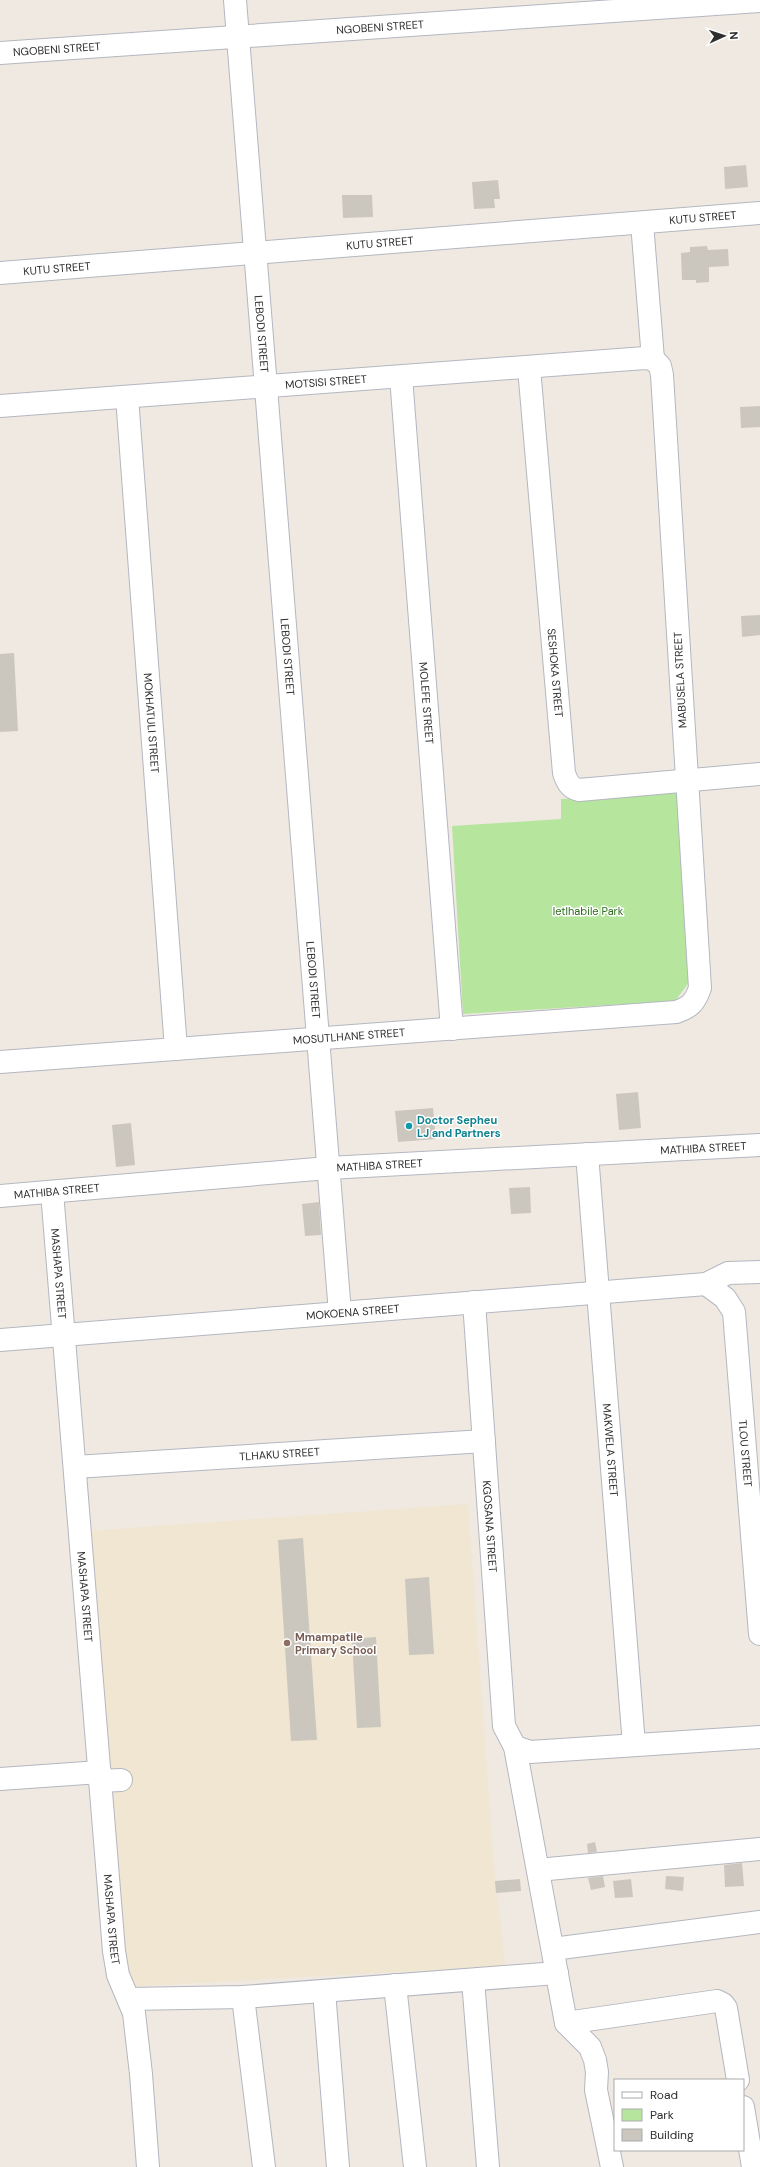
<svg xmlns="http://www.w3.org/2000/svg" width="760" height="2167" font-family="'DM Sans',sans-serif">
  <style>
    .education { fill: #f0e6d1 }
    .green { fill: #b6e59e }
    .building { fill: #cbc7bf }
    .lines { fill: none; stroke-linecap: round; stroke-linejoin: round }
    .minor-casing { stroke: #b4b7c1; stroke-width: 24 }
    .minor { stroke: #fff; stroke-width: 22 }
    .culture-dot { fill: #0f9aa8; stroke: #fff; stroke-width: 1.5 }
    .education-dot { fill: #8d6e63; stroke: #fff; stroke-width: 1.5 }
    .labels { text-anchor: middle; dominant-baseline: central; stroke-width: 3; stroke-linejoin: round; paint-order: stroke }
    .street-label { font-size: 11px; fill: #2e2e2e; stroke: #fff }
    .park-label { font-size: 11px; fill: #2c6e1b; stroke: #fff }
    .culture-label { font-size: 11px; font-weight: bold; fill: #0d838f; stroke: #fff; text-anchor: start }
    .education-label { font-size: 11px; font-weight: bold; fill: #785e54; stroke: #fff; text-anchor: start }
  </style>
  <rect width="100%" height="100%" fill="#efe9e1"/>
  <!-- education -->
  <path class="education" d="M468,1504l25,351 12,111 -381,21 -38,-456z"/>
  <!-- green -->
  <path class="green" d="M679,792l11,189 -15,20 -212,13 -11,-188 109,-7v-20z"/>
  <!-- building -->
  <path class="building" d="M746,165l2,22 -23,2 -1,-22z
    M498,180l2,19h-6l1,9 -21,1 -2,-27z
    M342,195h30l1,22 -30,1z
    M707,246l1,4 20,-1 1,17 -20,1v15l-13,1v-3h-14l-1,-27 9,-1v-5z
    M760,406v21l-19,1 -1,-21z
    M760,615v20l-18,2 -1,-21z
    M14,653l4,78 -18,1v-78z
    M638,1092l3,36 -22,2 -3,-36z
    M433,1108l3,31 -38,3 -3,-31z
    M131,1123l4,42 -19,2 -4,-42z
    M530,1187l1,26 -20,1 -2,-26z
    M319,1202l2,33 -16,1 -3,-32z
    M303,1538l14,202 -26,1 -13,-201z
    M429,1577l5,77 -25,1 -4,-76z
    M376,1637l5,90 -24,1 -5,-89z
    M595,1842l2,10 -9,1 -1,-9z
    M742,1863l2,23 -19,1 -1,-22z
    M603,1876l2,11 -14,3 -3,-12z
    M666,1876l18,1 -1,14 -18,-2z
    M520,1879l1,12 -25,2 -1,-12z
    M631,1879l2,18 -18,1 -2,-17z"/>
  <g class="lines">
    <defs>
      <g id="minor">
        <path id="s1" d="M235,0l105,1313"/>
        <path id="s2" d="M0,53l760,-52"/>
        <path d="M642,223l11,136"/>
        <path id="s3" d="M0,273l760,-60"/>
        <path id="s4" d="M529,368l35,405c3,9 6,15 15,17l181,-16"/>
        <path id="s5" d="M401,377l51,652"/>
        <path id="s6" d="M127,397l49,652"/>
        <path id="s7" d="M0,406l645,-48 8,1"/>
        <path id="s8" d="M0,1062l676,-50c15,-5 19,-10 24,-24l-38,-613 -2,-9 -7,-7"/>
        <path id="s9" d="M587,1154l47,591"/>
        <path id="s10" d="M52,1192l62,759 4,24 16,38 7,61 7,93"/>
        <path id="s11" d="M0,1196l328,-28 432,-23"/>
        <path id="s12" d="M706,1284l19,14 9,14 26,322"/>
        <path id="s13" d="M474,1302l30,424 11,21 51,276 24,24 5,13 2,12 -1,18 16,77"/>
        <path id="s14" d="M0,1340l706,-56 22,-11 32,-1"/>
        <path id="s15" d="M75,1467l409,-26"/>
        <path d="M515,1747l15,5 230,-15"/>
        <path d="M0,1779l100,-7"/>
        <path d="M100,1781l21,-1"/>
        <path d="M538,1870l222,-21"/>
        <path d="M553,1949l207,-27"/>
        <path d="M473,1980l15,187"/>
        <path d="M395,1985l20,182"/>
        <path d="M324,1991l14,176"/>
        <path d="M243,1997l21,170"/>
        <path d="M129,1999l114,-2 314,-24"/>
        <path d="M566,2023l151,-22 6,3 3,4 12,72"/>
        <path d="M743,2107l10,60"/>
      </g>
    </defs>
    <!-- minor casing -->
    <use href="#minor" class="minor-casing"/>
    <!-- minor -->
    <use href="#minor" class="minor"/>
  </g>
  <!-- markers -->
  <circle class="culture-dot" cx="409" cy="1126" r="4"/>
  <circle class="education-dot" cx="287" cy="1643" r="4"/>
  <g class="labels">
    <!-- street labels -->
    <g class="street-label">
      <text stroke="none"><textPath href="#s2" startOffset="381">NGOBENI STREET</textPath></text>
      <text stroke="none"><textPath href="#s2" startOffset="57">NGOBENI STREET</textPath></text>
      <text stroke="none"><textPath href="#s3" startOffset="705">KUTU STREET</textPath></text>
      <text stroke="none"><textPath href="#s3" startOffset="381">KUTU STREET</textPath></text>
      <text stroke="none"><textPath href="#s3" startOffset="57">KUTU STREET</textPath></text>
      <text stroke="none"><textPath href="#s1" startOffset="335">LEBODI STREET</textPath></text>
      <text stroke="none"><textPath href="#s7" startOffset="327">MOTSISI STREET</textPath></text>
      <text stroke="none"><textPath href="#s1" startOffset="659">LEBODI STREET</textPath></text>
      <text stroke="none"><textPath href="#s4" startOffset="306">SESHOKA STREET</textPath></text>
      <text transform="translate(680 680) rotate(-93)">MABUSELA STREET</text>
      <text stroke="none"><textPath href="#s5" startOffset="327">MOLEFE STREET</textPath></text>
      <text stroke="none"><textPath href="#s6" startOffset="327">MOKHATULI STREET</textPath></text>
      <text stroke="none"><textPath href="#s1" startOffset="983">LEBODI STREET</textPath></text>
      <text stroke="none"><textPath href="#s8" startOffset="350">MOSUTLHANE STREET</textPath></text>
      <text stroke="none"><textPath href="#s11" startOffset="705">MATHIBA STREET</textPath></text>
      <text stroke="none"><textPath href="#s11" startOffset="381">MATHIBA STREET</textPath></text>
      <text stroke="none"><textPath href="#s11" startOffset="57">MATHIBA STREET</textPath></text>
      <text stroke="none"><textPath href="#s10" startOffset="82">MASHAPA STREET</textPath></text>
      <text stroke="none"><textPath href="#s14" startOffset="354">MOKOENA STREET</textPath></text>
      <text stroke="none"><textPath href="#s9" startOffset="297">MAKWELA STREET</textPath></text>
      <text stroke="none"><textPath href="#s12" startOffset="182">TLOU STREET</textPath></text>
      <text stroke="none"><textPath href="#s15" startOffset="205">TLHAKU STREET</textPath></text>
      <text stroke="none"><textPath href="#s13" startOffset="225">KGOSANA STREET</textPath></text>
      <text stroke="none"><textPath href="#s10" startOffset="406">MASHAPA STREET</textPath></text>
      <text stroke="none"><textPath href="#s10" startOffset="730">MASHAPA STREET</textPath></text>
    </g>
    <!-- park labels -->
    <g class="park-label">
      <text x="588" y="911">letlhabile Park</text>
    </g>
    <!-- culture labels -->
    <g class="culture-label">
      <text x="417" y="1120">Doctor Sepheu<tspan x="417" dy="13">LJ and Partners</tspan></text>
    </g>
    <!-- education labels -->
    <g class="education-label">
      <text x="295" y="1637">Mmampatile<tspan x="295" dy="13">Primary School</tspan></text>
    </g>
  </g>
  <!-- legend -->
  <rect x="614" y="2079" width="130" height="72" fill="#ffffff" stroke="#ababab"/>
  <rect x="622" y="2092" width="20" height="6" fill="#ffffff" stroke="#ababab"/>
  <text x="650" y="2099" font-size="12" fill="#2e2e2e">Road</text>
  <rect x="622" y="2109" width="20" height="12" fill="#b6e59e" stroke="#ababab"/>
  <text x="650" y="2119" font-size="12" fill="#2e2e2e">Park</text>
  <rect x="622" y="2129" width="20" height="12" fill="#cbc7bf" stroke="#ababab"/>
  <text x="650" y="2139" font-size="12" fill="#2e2e2e">Building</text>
  <!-- north arrow -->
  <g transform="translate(724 36) rotate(87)" stroke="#ffffff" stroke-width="3" paint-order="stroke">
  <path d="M0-3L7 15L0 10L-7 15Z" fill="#2e2e2e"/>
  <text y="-6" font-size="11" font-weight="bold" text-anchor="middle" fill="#2e2e2e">N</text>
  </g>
</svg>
